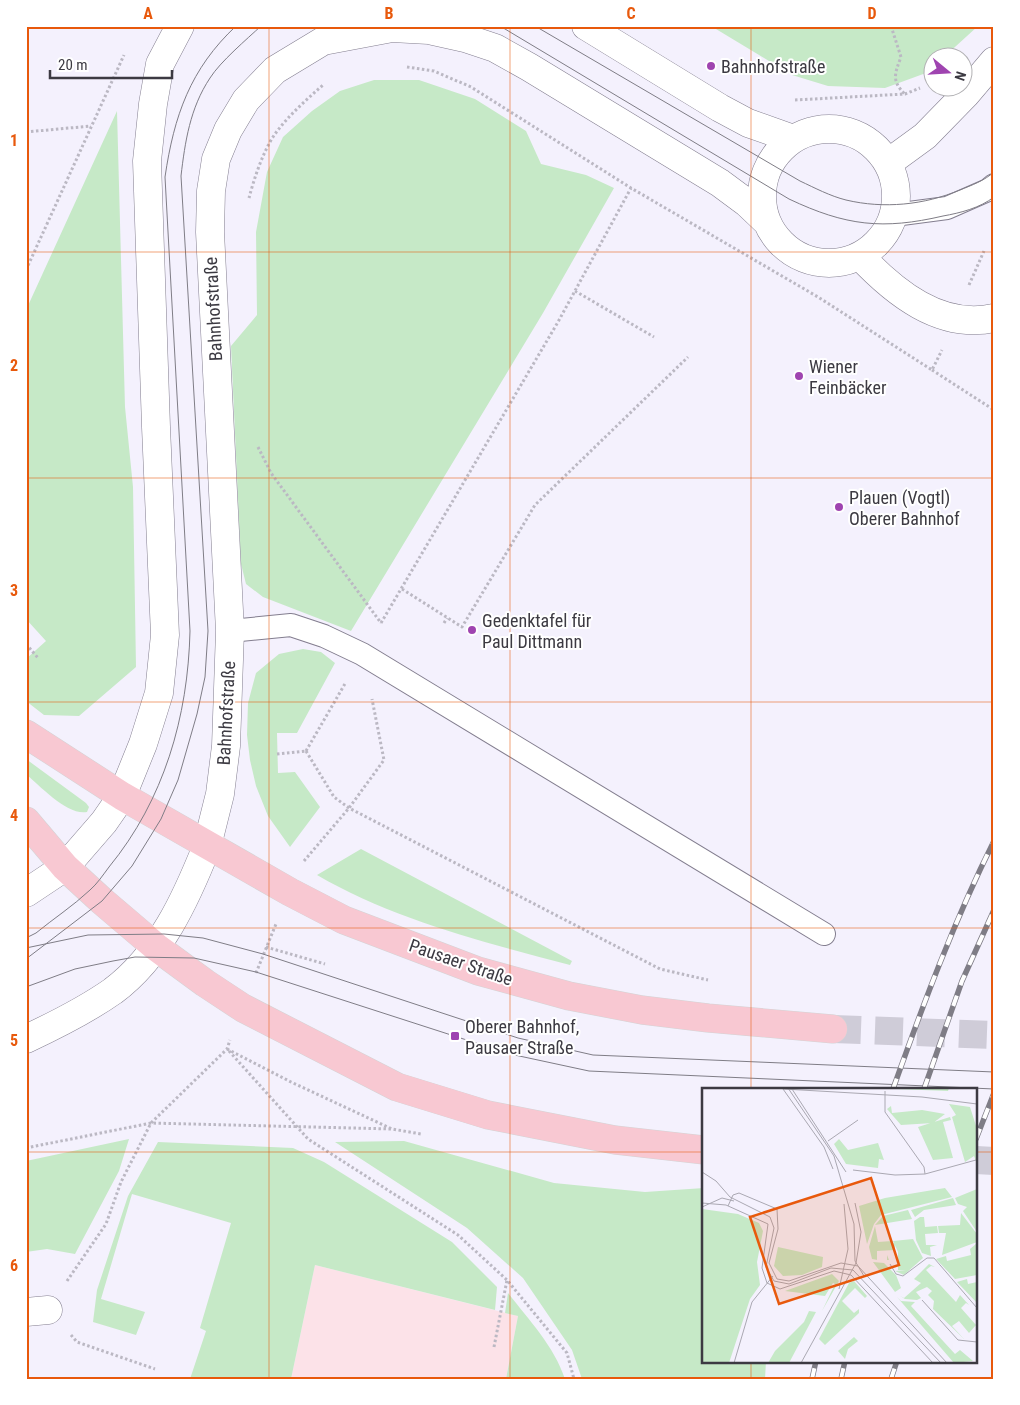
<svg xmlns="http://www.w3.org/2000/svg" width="1020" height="1405" font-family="'Roboto Condensed',sans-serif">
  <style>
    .industrial { fill: #fce2e8 }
    .green { fill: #c6e9c7 }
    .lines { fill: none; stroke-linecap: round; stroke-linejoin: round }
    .primary-tunnel { stroke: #cfccd8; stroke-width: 28; stroke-dasharray: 28 14; stroke-linecap: butt }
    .service-casing { stroke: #837e8f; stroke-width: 24 }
    .minor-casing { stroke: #837e8f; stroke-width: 29 }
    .tertiary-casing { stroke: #837e8f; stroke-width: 29 }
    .primary-casing { stroke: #d4d4d5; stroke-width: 29 }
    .path { stroke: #bbb8c3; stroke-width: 3; stroke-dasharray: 2.5 2.5; stroke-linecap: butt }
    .service { stroke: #fff; stroke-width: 22 }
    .minor { stroke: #fff; stroke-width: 28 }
    .tertiary { stroke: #fff; stroke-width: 28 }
    .primary { stroke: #f8c8d2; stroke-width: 28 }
    .tram { stroke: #7f7d86; stroke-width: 1 }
    .rail-casing { stroke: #7f7d86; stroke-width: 5.5 }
    .rail { stroke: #fff; stroke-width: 4; stroke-dasharray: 11; stroke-linecap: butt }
    .grid { fill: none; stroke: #e8590c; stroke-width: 1; stroke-opacity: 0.55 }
    .poi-dot { fill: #9f44b0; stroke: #fff; stroke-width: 2 }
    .labels { text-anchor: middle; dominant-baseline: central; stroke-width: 4; stroke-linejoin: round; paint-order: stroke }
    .poi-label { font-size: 18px; fill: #3c3a42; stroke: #fff; text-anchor: start }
    .street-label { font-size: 18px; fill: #3c3a42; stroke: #fff }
    .inset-road { fill: none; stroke: #aaa8b2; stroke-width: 1 }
    .view { fill: #e8590c; fill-opacity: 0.15; stroke: #e8590c; stroke-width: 2.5 }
    .inset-edge { fill: none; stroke: #3c3a42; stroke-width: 2.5 }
    .neatline { fill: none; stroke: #e8590c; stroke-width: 2 }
    .grid-label { font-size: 16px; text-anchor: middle; font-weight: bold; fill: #e8590c }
  </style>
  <rect width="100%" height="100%" fill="#f4f1fd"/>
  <!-- industrial -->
  <path class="industrial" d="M315,1265l203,51 -12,63h-215z"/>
  <!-- green -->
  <path class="green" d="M711,26h267l-34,31 -12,1v9l-6,6 -41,15 -57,-2 -36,-11z
    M374,80h45l56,19 51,32 15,33 45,11 28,13 -71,125 -192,318 -88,-34 -17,-13 -5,-20 -10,-218 26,-31 -1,-83 11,-60 16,-35 29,-26 28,-20z
    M117,111l8,296 8,80 3,180 -57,49 -35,-1 -18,-14v-42l20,-18 -20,-22v-309z
    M303,649l18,3 14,11 -38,70h-20l1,40 17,-1 25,35 -30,40 -22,-31 -12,-30 -6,-26 -3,-25 1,-32 8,-30 23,-19z
    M26,759l60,44 3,4 -2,5c-19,4 -47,-26 -61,-38z
    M361,849l211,112 -2,4c-84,-22 -178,-46 -253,-90z
    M129,1139l-10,32 -44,83 -28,-5 -21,3v-91z
    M404,1141l150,42 91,9 59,-4v173h62l-1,18h-183l-10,-29 -49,-72 -56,-50 -132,-86z
    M158,1142l135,6 31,14 128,80 45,45 -2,23 -180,-45 -24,114h-101l16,-48 -6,-3 31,-105 -99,-29 -31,105 44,13 -9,23 -43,-13 4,-32 31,-94z
    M508,1293c21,27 46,53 57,86h-59l12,-63 -13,-3z"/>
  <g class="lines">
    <!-- primary-tunnel -->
    <path class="primary-tunnel" d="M833,1029l161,6
      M976,1160l18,1"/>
    <defs>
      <path id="service" d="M894,215l53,-7 41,-18 6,-5
        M230,631l61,-6 33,11 38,18 462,280"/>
      <path id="minor" d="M586,26l134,82 28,15 45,16
        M762 196a67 67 0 1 1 134 0a67 67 0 1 1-134 0Z
        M888,163l37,-27 41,-42 28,-33
        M860,256c34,36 80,74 134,62
        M122,796l21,-52 16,-51 6,-58 -9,-208 -9,-266 6,-57 7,-40 20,-38
        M207,846l13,-52 6,-48 4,-115 -20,-399 1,-41 5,-32 12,-29 18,-30 29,-30 48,-29 69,-13 37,2 36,8 30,10 34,19 191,116 27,20 20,19
        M26,1312l22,-2"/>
      <path id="tertiary" d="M26,893l39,-26 39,-45 18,-26
        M26,1039c30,-14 60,-29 87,-48 47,-35 73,-92 94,-145"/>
      <path id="primary" d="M26,734l96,62 168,96 54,28 134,51 91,25 73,14 66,8 125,11
        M26,821l39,46 37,34 54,46 49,36 38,25 154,79 91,28 127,25 89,10"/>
    </defs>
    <!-- service casing -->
    <use href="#service" class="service-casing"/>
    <!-- minor casing -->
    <use href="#minor" class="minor-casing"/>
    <!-- tertiary casing -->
    <use href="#tertiary" class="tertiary-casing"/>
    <!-- primary casing -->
    <use href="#primary" class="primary-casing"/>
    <!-- path -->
    <path class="path" d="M891,26l10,31c-6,16 -10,24 4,37
      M407,67l27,4 37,16 160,101 187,109 114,73 10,-20
      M795,100l110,-6 15,-6
      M26,132l65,-6
      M249,198c5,-19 14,-47 26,-64 13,-18 31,-34 48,-49
      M26,270l98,-215
      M969,285l15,-34
      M575,291l79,46
      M932,370l62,40
      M258,447l13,26 110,150
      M402,589l60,38 73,-122 153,-148
      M381,623l177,-301 73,-134
      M444,623l3,-5
      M26,644l12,14
      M306,751l40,-69
      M306,751l28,46 15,11 311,161 48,11
      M277,754l29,-3
      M304,861l45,-53 35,-48 -12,-61
      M266,947l59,17
      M256,973l20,-49
      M227,1049l64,33 101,47 29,5
      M229,1051l79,88 150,96 49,45 60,73 7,26
      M26,1148l125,-25 240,6
      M67,1281l39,-57 15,-42 30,-59 76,-74 3,-9
      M71,1335l6,7 78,27
      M494,1347l13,-67"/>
    <!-- service -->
    <use href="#service" class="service"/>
    <!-- minor -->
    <use href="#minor" class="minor"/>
    <!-- tertiary -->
    <use href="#tertiary" class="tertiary"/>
    <!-- primary -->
    <use href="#primary" class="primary"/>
    <!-- tram -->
    <path class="tram" d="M500,26l289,173c57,27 94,31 154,17 17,-3 37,-8 51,-19
      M535,26l265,155c15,7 30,15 46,19 38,9 78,5 114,-10 12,-5 24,-9 34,-18
      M26,938l10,-5c17,-14 37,-27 54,-43 7,-6 13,-15 19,-23 55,-67 79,-150 81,-236l-25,-454c9,-61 25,-108 71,-151
      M26,948l62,-13 76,-1 39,4 60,16 255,84 75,17 401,17
      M26,959l76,-58 30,-35 29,-47 17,-39 19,-66 8,-37 3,-46 -27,-455c4,-34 9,-68 29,-98 10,-16 37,-39 51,-52
      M26,987l49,-18 38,-8 22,-4 59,1 62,14 254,82 79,17 405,18"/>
    <defs>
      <path id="rail" d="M893,1089c30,-84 61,-168 101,-248
        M924,1089l38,-108 32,-71
        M976,1139l18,-46
        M812,1379l4,-18
        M841,1379l4,-18
        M891,1379l6,-18"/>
    </defs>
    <!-- rail casing -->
    <use href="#rail" class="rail-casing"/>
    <!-- rail -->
    <use href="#rail" class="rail"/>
  </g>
  <!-- grid -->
  <path class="grid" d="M269,26v1353M510,26v1353M751,26v1063M26,252h968M26,478h968M26,702h968M26,928h968M26,1152h678M976,1152h18M751,1361v18"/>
  <!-- markers -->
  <g class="poi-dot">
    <circle cx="711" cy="66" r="5"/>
    <circle cx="799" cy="376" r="5"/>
    <circle cx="839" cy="507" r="5"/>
    <circle cx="472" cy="630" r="5"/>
    <rect x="450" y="1031" width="10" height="10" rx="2.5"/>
  </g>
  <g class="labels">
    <!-- poi labels -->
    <g class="poi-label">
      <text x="721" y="66">Bahnhofstraße</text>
      <text x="809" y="366">Wiener<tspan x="809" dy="21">Feinbäcker</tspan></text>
      <text x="849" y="497">Plauen (Vogtl)<tspan x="849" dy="21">Oberer Bahnhof</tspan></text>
      <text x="482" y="620">Gedenktafel für<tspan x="482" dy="21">Paul Dittmann</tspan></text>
      <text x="465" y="1026">Oberer Bahnhof,<tspan x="465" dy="21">Pausaer Straße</tspan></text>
    </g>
    <!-- street labels -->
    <g class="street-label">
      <text transform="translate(213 309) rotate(-93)">Bahnhofstraße</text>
      <text transform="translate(226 713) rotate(-87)">Bahnhofstraße</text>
      <text transform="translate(461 962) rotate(19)">Pausaer Straße</text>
    </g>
  </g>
  <!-- overview -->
  <g transform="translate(702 1088)">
    <rect width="275" height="275" fill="#f4f1fd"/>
    <path d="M168,0h79l-1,3zM247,16l21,3 7,22v35l-3,-8 -9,6 -13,-45 4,-2zM189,18l1,7 30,-3 23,4 -12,9 -32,2 -14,-16zM248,29l1,3 -8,2 10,36 -20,2 -15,-33zM137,51l9,11 30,-7 6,17 -5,-1 -1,9 -32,-4 -12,-20zM243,100l7,9 -71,18 -7,9 -7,20 -8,-38 26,-8zM275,101v43l-14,-21 4,-4 -9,-3 -3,-6zM251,110l3,7 -32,5 -9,7 -4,-7zM0,121l36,5 21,9 4,8 -6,31 3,23 -10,14 -21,64h-27zM206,122l4,9 -37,6 8,-9zM259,125l16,21v8l-35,13 4,-22h-7l-1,-7 22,-1zM218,129h4l1,10 12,-1 1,7 -13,1 1,11h11l-7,2 1,9 -9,-3 -6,-13 -2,-19zM173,138l3,16 14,-1 3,4v5l-18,1v9h10v-5l2,5h-11l-6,-1 -3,-12zM211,151l10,19 -19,17 -9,-4 11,-1h-8v-18l-5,-11zM275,155v32l-22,4 -19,-20 10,-3 1,5 24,-6 -1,-6zM76,159l45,10 -1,10 -20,8 -19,1 -9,-10zM171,174l11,1 12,12 5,13 -6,4zM227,176l6,3 -4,-1 -5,4 30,32 4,-7 9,10 -3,-2 -5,5 15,17 -7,8 -10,-12 -7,5 12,13 -31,-30 1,-8 -6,-6 4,-4 -5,-4 -11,5 5,6 -4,2 -12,-1 -5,-3 4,2 17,-15 -7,-4zM130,186l7,7 -17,30 13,-27 -2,-1 -8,13 -40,-5zM265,191l1,5 9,-2v21l-20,-21zM152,193l13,15 -2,2 -10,-10 -13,13 12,12 5,-4v4l-34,32 -6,-6 30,-56zM195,209l4,4 14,1 -4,4 44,48 5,-4 13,11 -19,2zM107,223l7,1 -27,51h-21l7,-12 29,-29zM152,249l4,4 -10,8 -3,10 -7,-8z" fill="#c6e9c7"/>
    <path class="inset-road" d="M86,0l46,68 20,68 1,37 9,15M81,1l41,58 9,22M82,1l138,8 55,7M90,1l54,83M183,3v21l39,55 1,7M126,53l30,-21M151,82l42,5 30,-1 51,-14M0,84l14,9 14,16 40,20 4,11 -8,39 8,14 15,3 42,-16 22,2 88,93M0,115l24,2 42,19M26,118l5,-11 6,-2 38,16 1,20 -9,34 8,16 12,2 52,-18 17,3 89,97M0,119l20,-9 12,3M66,136l-6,44 5,15 13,6 54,-18 17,4 82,88M188,176l6,10 7,2 24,-18h7l43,50M137,201l9,-40 -4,-45M220,212l36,40 19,2M32,275l18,-61 21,-26M99,275l55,-100 5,-31 -6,-29"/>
    <path class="view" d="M169,90l28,87 -120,39 -29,-87z"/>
    <rect width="275" height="275" class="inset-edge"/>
  </g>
  <!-- border -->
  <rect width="1020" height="1405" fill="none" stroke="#ffffff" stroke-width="55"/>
  <!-- north arrow -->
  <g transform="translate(948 72) rotate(108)"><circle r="24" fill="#ffffff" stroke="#b1b0b3"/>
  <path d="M0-4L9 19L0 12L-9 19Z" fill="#9f44b0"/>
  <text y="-8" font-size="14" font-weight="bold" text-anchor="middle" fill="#3c3a42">N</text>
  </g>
  <!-- scale -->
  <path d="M50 70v8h122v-8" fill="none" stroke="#3c3a42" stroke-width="2.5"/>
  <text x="58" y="70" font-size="15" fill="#3c3a42" stroke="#ffffff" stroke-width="4" paint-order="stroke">20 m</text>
  <rect x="28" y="28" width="964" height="1350" class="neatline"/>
  <g class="grid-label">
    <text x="148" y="19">A</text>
    <text x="389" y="19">B</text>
    <text x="631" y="19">C</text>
    <text x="872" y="19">D</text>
    <text x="14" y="146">1</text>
    <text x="14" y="371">2</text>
    <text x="14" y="596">3</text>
    <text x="14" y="821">4</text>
    <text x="14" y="1046">5</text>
    <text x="14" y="1271">6</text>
  </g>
</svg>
